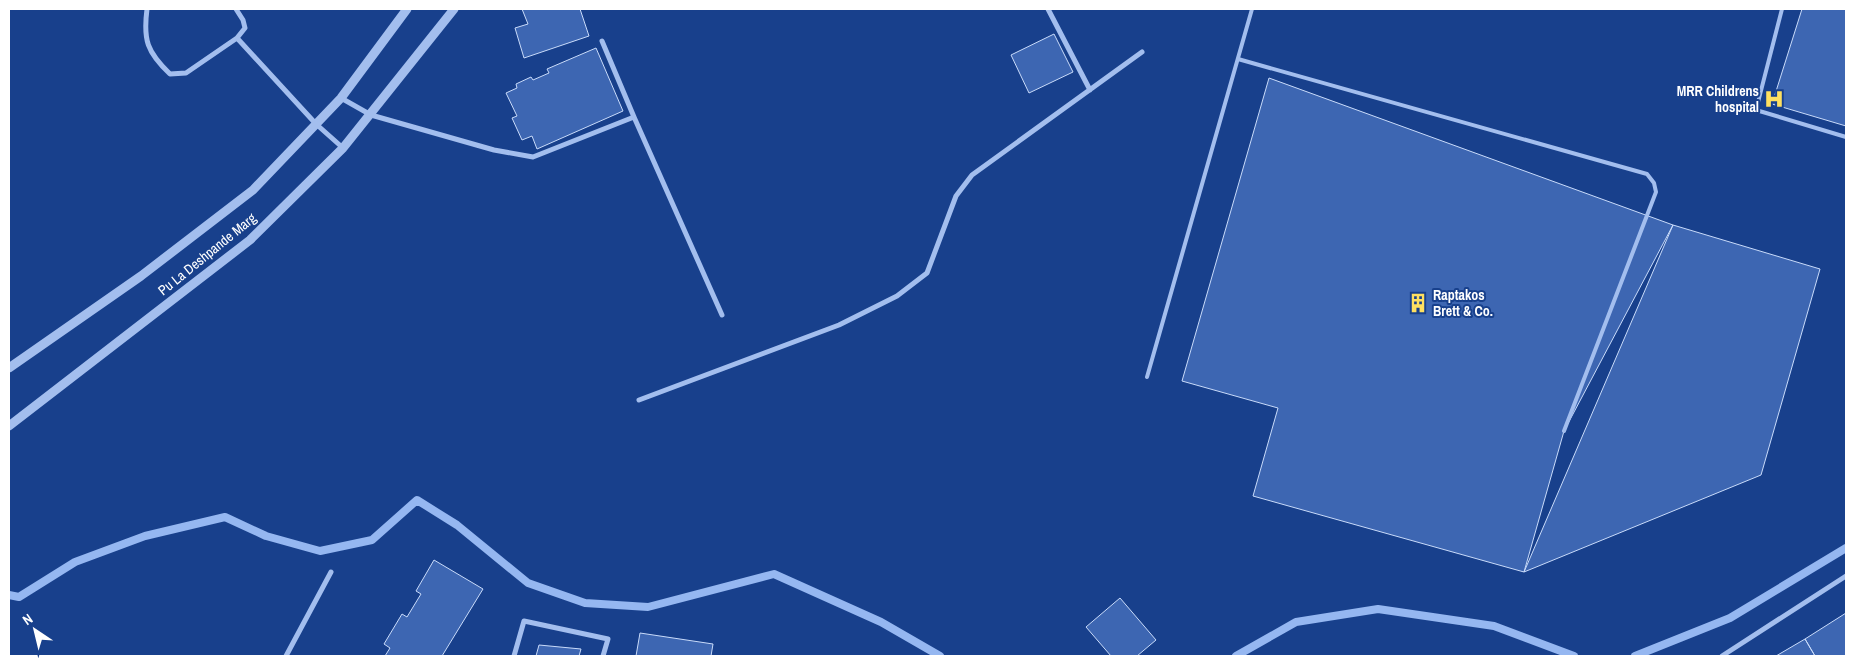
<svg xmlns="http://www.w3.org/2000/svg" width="1855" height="665" font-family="'Archivo Narrow',sans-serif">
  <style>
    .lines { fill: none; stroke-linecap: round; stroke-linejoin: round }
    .stream { stroke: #95b7f1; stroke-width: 8 }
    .building { fill: #3d66b2; stroke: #c9dbfa }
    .service { stroke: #a3beee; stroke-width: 4 }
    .minor { stroke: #a3beee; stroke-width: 5 }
    .tertiary { stroke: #a3beee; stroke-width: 9 }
    .labels { text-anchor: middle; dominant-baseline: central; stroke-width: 4; stroke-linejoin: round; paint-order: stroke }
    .poi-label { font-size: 14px; font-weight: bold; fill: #fff; stroke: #18408c; text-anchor: end }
    .street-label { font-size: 14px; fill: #fff; stroke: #18408c }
  </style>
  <rect width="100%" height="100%" fill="#18408c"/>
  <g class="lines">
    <!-- stream -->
    <path class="stream" d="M9,595l10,2 56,-35 70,-26 80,-19 41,19 54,15 52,-11 45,-40 40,25 71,58 57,20 63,4 126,-33 107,48 59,34
      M1236,656l60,-34 82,-13 116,17 80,30
      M1635,656l95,-38 116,-70"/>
  </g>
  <!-- building -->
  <path class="building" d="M522,9h58l9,27 -65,22 -9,-30 13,-4z
    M1802,9h44v117l-74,-22z
    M1054,34l19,38 -44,21 -18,-38z
    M596,48l27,63 -86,38 -5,-13 -10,4 -10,-22 5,-2 -11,-23 11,-5 -1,-4 15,-7 2,3 16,-7 -2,-4z
    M1269,78l404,147 -109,206 -40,141 -271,-76 25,-88 -96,-27z
    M1673,225l147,44 -59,206 -237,97z
    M434,560l49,29 -41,67h-57l5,-8 -6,-4 18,-30 5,3 14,-23 -5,-3z
    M1120,598l36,42 -19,16h-26l-25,-29z
    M1846,613v43h-31l-10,-17z
    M640,633l73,11 -2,12h-75z
    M1805,639l10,17h-39z
    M539,645l42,4 -2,7h-43z"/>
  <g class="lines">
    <!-- service -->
    <path class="service" d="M1782,9l-26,101 90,27
      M1238,59l409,115 7,9 2,9 -92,239
      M1147,377l105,-368"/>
    <!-- minor -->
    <path class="minor" d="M147,9c-4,31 0,43 23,65l16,-1 51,-35 8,-10 -2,-8 -7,-11
      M1048,9l42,81
      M237,38l79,86 27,24
      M602,41l32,76
      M341,98l30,17 123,35 39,7 101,-40 88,198
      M639,400l200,-75 58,-29 30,-23 29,-77 16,-21 170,-123
      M286,656l45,-84
      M514,656l10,-35 84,18 -5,17
      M1722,656l124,-80"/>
    <!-- tertiary -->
    <path class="tertiary" d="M9,368l132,-92 112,-86 88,-92 66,-89
      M9,426l241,-186 93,-92 111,-139"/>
  </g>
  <!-- icons -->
  <defs>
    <symbol id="hospital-bare" viewBox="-9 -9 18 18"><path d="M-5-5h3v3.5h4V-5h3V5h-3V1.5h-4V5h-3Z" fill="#ffe060" stroke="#18408c" stroke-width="2.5" paint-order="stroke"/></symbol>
    <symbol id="building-bare" viewBox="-9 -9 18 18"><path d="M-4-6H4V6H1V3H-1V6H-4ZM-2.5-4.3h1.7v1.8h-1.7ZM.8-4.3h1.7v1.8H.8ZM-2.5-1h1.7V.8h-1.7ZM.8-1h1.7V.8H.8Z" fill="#ffe060" stroke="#18408c" stroke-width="2.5" paint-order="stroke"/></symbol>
  </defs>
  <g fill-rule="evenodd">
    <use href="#hospital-bare" x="1760" y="85" width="28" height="28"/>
    <use href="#building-bare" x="1404" y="289" width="28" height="28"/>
  </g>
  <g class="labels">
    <!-- poi labels -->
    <g class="poi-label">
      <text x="1759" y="91">MRR Childrens<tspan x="1759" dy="16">hospital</tspan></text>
      <text x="1433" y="295" text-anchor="start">Raptakos<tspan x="1433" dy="16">Brett &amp; Co.</tspan></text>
    </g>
    <!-- street labels -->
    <g class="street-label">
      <text transform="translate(207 254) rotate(-39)">Pu La Deshpande Marg</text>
    </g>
  </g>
  <!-- border -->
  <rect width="1855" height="665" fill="none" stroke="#ffffff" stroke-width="20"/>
  <!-- north arrow -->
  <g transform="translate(35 630) rotate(325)" stroke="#18408c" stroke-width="4" paint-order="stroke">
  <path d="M0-4L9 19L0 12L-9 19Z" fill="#ffffff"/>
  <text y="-8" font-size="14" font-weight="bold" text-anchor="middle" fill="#ffffff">N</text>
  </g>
</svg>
